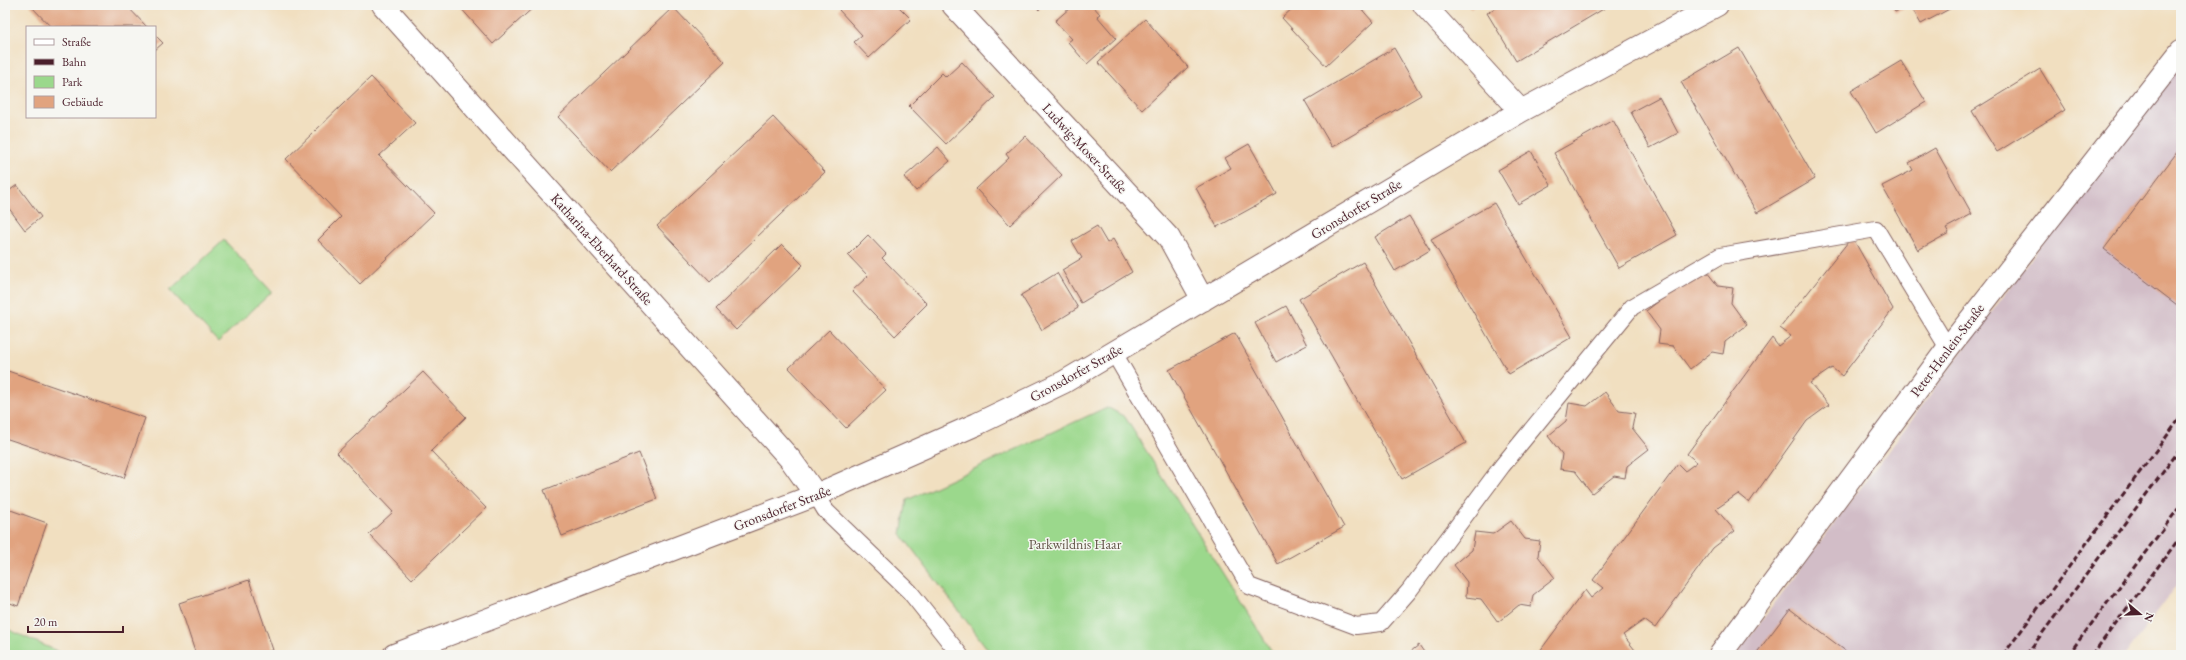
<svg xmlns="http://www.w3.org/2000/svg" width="2186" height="660" font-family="'EB Garamond',serif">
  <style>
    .industrial { fill: #d2bdc7 }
    .green { fill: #9bd88c; stroke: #727c5c }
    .building { fill: #e1a37f }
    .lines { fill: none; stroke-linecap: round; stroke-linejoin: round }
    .lane-casing { stroke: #84625f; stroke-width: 18 }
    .street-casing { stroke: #84625f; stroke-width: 24 }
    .lane { stroke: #fff; stroke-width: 16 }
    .street { stroke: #fff; stroke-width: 22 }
    .rail { stroke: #4a1f2b; stroke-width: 3; stroke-dasharray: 6 3; stroke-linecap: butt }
    .labels { text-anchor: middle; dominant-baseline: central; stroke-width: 3; stroke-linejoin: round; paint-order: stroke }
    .street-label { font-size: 14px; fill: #4a1f2b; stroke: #f6f6f2 }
    .park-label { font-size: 14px; fill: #625648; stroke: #f6f6f2 }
  </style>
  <rect width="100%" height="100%" fill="#f6f6f2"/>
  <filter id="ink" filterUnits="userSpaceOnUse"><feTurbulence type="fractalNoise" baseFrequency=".025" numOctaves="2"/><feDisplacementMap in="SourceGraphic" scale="8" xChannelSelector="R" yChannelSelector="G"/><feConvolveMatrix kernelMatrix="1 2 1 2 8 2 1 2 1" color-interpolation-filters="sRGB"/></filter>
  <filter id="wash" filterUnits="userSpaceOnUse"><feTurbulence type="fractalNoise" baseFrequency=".012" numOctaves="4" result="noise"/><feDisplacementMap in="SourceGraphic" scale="16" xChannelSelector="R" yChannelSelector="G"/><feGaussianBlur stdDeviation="0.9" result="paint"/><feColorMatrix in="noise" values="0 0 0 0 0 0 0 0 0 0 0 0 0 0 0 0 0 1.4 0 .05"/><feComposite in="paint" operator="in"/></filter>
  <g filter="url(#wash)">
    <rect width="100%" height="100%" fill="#f1dfc0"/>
    <!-- industrial -->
    <path class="industrial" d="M2181,58v522l-56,75h-389z"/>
    <!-- green -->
    <path class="green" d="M224,240l48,52 -54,50 -48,-52z
      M1107,407l18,10 149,238h-282l-91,-121 6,-34z
      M5,628l61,27h-61z"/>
    <g id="blocks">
      <!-- building -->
      <path class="building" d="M30,5h96l21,22h-96z
        M458,5h78l-43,39z
        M845,5h52l14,14 -42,39 -15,-16 8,-7 -23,-25z
        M1035,5h6l-2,5z
        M1069,5h23l8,9 -3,2 19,22 -29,26 -19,-22 4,-3 -17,-18 16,-14z
        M1296,5h62l15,17 -47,44 -44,-48z
        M1467,5h8l-4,4z
        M1500,5h110l-94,56 -29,-48z
        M1891,5h19l-15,7z
        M1910,5h47l-36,19z
        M673,7l52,55 -115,110 -52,-55z
        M1145,19l43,48 -46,43 -44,-48z
        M155,35l8,8 -8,7z
        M1394,48l27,47 -89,52 -27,-46z
        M1739,48l76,131 -58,34 -76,-131z
        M1901,61l25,41 -50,31 -25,-42z
        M962,62l33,35 -49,47 -37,-38 33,-33 4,4z
        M2040,69l25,41 -68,42 -25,-41z
        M371,77l44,46 -36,33 55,57 -74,71 -42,-44 23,-23 -55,-58z
        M1659,97l19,36 -28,15 -19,-36z
        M773,117l52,55 -115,110 -53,-56z
        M1613,120l64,115 -58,33 -65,-115z
        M1025,136l37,39 -52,50 -34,-36 33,-31 -3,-4z
        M1249,144l28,50 -60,33 -21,-39 35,-20 -6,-10z
        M938,147l12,14 -34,30 -12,-14z
        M2181,147v161l-77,-59z
        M1935,148l37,66 -26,14 3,5 -31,17 -36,-64 31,-16 -4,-7z
        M1531,151l20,34 -33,19 -20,-34z
        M17,185l24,32 -16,13 -20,-27v-9z
        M1494,203l78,134 -63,37 -78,-135z
        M1409,216l21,34 -35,21 -20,-34z
        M1097,226l10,17 6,-4 19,33 -51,31 -19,-33 20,-12 -10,-17z
        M868,235l18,19 -4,4 45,46 -32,32 -43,-45 16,-15 -20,-21z
        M1852,237l41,72 -51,67 -10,-8 -22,15 19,22 -22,16 -58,82 -11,-9 -22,15 19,22 -22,17 -58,80 -11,-8 -21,15 16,20h-102l48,-65 6,8 12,-10 -10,-8 85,-116 7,7 12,-9 -10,-8 85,-116 6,8 13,-10 -11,-8z
        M782,244l21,21 -67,65 -20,-21z
        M1363,262l103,181 -64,36 -103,-180z
        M1703,267l15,19 15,2 -2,15 16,22 -22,17 -2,12 -11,-2 -22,17 -17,-23 -15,-2 2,-14 -14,-19z
        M1057,273l21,35 -36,22 -21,-35z
        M1286,306l21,39 -31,17 -21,-39z
        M829,330l57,60 -40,38 -57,-60z
        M1235,333l109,194 -66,37 -109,-194z
        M5,370l140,48 -21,60 -119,-40z
        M423,372l43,45 -35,34 55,57 -74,71 -43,-45 24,-22 -56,-59z
        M1605,392l14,19 16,2 -3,15 17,21 -22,17 -2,12 -11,-2 -22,17 -17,-22 -15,-2 2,-15 -14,-18 18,-15 3,-18 18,3z
        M639,453l18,46 -95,37 -18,-46z
        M5,508l42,15 -29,83 -13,-5z
        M1511,521l14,18 15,2 -2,15 17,22 -22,17 -2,12 -12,-2 -21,17 -17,-23 -15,-2 1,-15 -13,-17 18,-15 3,-18 18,2z
        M249,580l24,70 -17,5h-60l-17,-52z
        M1790,609l61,46h-96z
        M1419,645l7,10h-20z"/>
    </g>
  </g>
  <g filter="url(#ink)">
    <use href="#blocks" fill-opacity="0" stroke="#84625f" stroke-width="1"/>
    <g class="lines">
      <defs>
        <path id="lane" d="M1114,353l135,233 107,40 25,-3 28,-32 93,-125 130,-159 88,-51 156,-27 72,119
          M816,495l9,15 85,82 50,63"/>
        <path id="street" d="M383,5l408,455 25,35
          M953,5l216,233 34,62
          M1424,5l97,106
          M394,655l422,-160 161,-71 87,-42 457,-271 196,-106
          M1720,655l228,-307 233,-297"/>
      </defs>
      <!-- lane casing -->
      <use href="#lane" class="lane-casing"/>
      <!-- street casing -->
      <use href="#street" class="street-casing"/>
      <!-- lane -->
      <use href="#lane" class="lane"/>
      <!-- street -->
      <use href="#street" class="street"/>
      <!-- rail -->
      <path class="rail" d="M2003,655l178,-238
        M2026,655l155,-207
        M2068,655l113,-150
        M2092,655l89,-119"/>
    </g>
  </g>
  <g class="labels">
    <!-- street labels -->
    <g class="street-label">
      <text transform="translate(1085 148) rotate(47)">Ludwig-Moser-Straße</text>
      <text transform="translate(1356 209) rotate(-31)">Gronsdorfer Straße</text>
      <text transform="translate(602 249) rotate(48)">Katharina-Eberhard-Straße</text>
      <text transform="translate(1947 350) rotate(-53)">Peter-Henlein-Straße</text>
      <text transform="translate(1076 373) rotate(-29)">Gronsdorfer Straße</text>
      <text transform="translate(782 508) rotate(-21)">Gronsdorfer Straße</text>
    </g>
    <!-- park labels -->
    <g class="park-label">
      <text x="1075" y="544">Parkwildnis Haar</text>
    </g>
  </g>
  <!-- margin -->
  <rect width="2186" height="660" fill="none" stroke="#f6f6f2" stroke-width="20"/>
  <!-- legend -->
  <rect x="26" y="26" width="130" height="92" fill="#f6f6f2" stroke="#b1a0a2"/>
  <rect x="34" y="39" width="20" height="6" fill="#ffffff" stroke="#b1a0a2"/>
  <text x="62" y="46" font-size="12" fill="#4a1f2b">Straße</text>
  <rect x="34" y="59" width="20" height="6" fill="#4a1f2b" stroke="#b1a0a2"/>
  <text x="62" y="66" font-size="12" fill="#4a1f2b">Bahn</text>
  <rect x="34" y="76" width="20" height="12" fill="#9bd88c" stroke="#b1a0a2"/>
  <text x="62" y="86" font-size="12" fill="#4a1f2b">Park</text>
  <rect x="34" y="96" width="20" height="12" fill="#e1a37f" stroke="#b1a0a2"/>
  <text x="62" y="106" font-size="12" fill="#4a1f2b">Gebäude</text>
  <!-- north arrow -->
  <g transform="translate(2140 614) rotate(109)" stroke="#f6f6f2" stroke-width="3" paint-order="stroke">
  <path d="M0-3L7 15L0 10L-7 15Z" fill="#4a1f2b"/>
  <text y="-6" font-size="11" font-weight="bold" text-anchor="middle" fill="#4a1f2b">N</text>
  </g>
  <!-- scale -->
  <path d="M28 626v6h95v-6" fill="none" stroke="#4a1f2b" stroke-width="2"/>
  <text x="34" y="626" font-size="12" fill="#4a1f2b" stroke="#f6f6f2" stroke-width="3" paint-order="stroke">20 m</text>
</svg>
